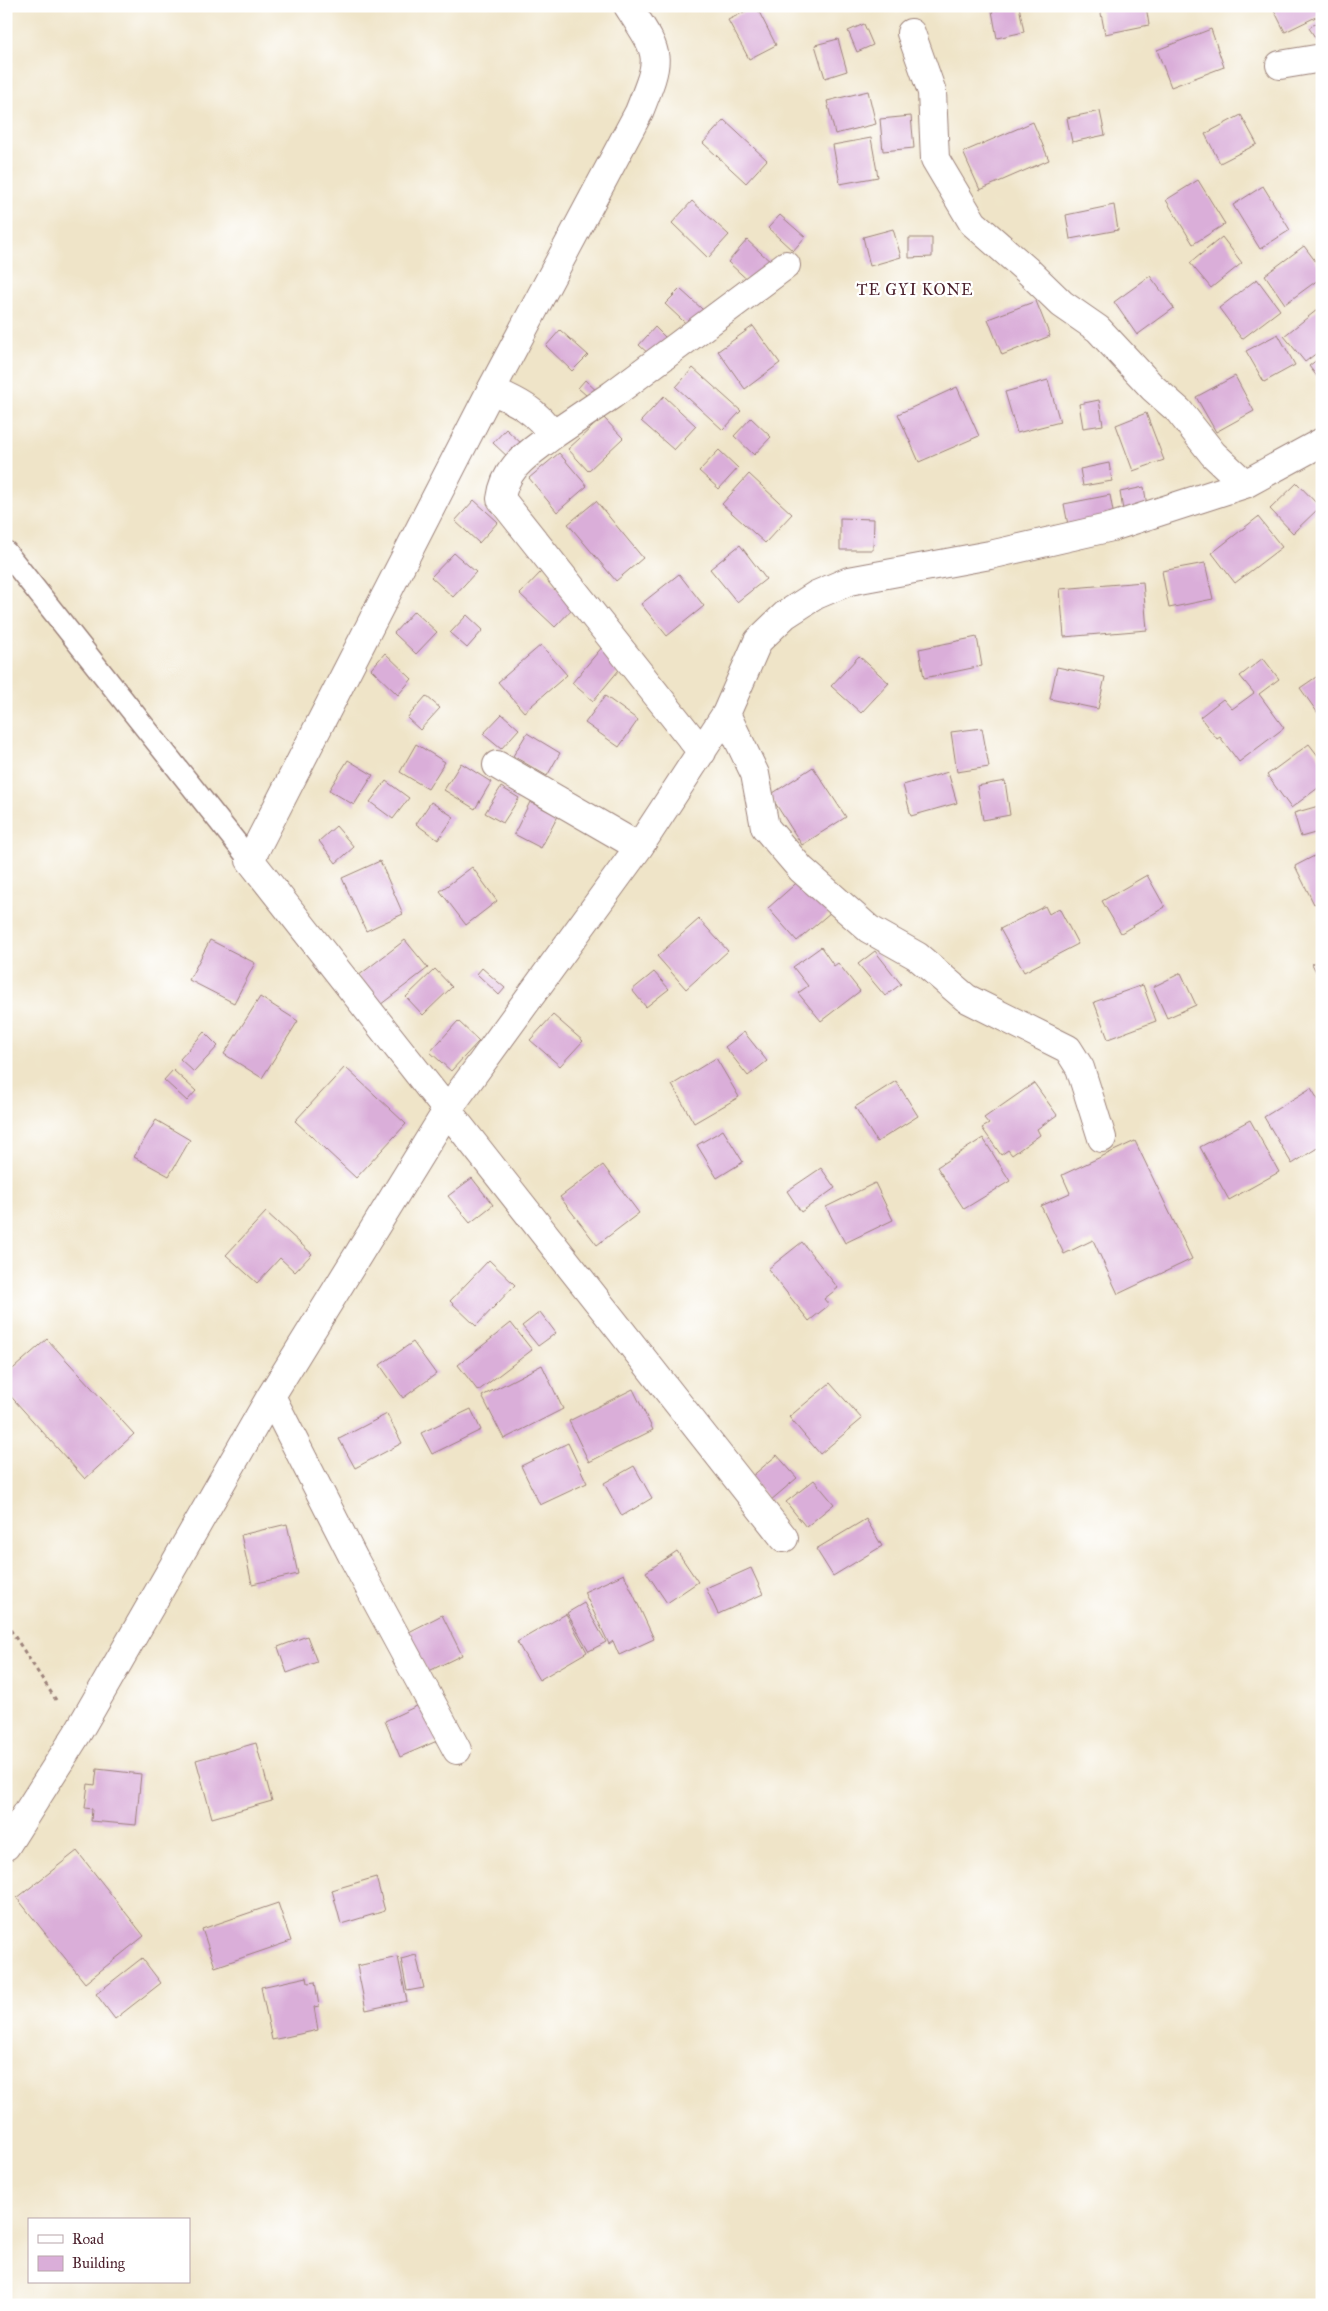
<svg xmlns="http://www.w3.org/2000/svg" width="1328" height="2311" font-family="'IM FELL Great Primer',serif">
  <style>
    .building { fill: #daaed9 }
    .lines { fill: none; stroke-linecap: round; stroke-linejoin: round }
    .lane-casing { stroke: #9c827a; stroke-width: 24 }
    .street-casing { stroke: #9c827a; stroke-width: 30 }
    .path { stroke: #9c827a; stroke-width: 3; stroke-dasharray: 4 4; stroke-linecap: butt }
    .lane { stroke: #fff; stroke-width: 21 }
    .street { stroke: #fff; stroke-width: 28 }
    .labels { text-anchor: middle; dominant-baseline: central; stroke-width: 4.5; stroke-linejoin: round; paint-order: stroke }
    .quarter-label { font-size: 16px; letter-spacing: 1px; fill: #4a1f2b; stroke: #fff }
  </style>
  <rect width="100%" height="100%" fill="#fff"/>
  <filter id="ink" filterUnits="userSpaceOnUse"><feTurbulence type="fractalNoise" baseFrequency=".02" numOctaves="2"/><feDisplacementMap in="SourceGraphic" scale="10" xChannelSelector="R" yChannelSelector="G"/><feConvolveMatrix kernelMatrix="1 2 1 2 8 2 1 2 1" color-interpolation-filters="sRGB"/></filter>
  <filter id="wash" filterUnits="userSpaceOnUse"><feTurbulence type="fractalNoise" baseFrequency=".0096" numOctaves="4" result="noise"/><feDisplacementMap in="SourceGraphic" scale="20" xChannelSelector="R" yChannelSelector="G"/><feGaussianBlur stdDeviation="1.12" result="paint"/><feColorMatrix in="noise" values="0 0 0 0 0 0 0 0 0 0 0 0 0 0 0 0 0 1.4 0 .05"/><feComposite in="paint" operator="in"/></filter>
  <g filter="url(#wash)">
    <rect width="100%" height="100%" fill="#efe4c8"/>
    <g id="blocks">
      <!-- building -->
      <path class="building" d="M756,6l20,39 -27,14 -21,-39z
        M1019,6l5,26 -27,6 -5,-27z
        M1112,6h34l3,19 -44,9 -5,-26z
        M1272,6h50v8l-37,18z
        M1322,19v29l-13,-20z
        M864,24l9,21 -16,7 -9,-21z
        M1211,29l13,38 -53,20 -14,-37z
        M838,39l9,32 -22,7 -10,-33z
        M868,91l8,33 -41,10 -8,-33z
        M1100,111l5,24 -33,7 -5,-24z
        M1241,115l16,29 -37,19 -15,-29z
        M911,116l3,32 -31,3 -3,-32z
        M724,120l43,40 -21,23 -43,-40z
        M1033,122l16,38 -69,30 -17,-38z
        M871,138l7,39 -38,7 -7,-39z
        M1198,180l27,44 -32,20 -27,-44z
        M1263,186l27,44 -30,19 -27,-44z
        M692,201l37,34 -21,23 -36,-35z
        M1114,205l4,25 -48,9 -4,-24z
        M780,215l25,22 -12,14 -25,-23z
        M893,229l8,28 -31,9 -7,-29z
        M1222,237l20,26 -31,25 -21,-25z
        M909,238h23v19l-23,1z
        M747,240l26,24 -20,21 -25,-23z
        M1304,246l18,24v7l-37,27 -20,-29z
        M1150,276l24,32 -37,27 -23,-33z
        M1257,279l23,31 -38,29 -23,-31z
        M680,289l32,29 -15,16 -32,-30z
        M1036,301l14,35 -48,19 -14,-36z
        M1322,306v43l-17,13 -21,-26z
        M753,326l27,37 -35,26 -27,-38z
        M655,327l12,12 -16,17 -12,-11z
        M560,330l28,25 -16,16 -26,-25z
        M1278,334l17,31 -31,17 -18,-31z
        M1322,356v27l-13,-17z
        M693,368l48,43 -18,19 -47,-43z
        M1235,376l19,35 -38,21 -20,-35z
        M585,380l16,15 -7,7 -16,-14z
        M1048,380l12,42 -43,11 -12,-41z
        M957,387l22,49 -60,26 -21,-48z
        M664,396l32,30 -22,24 -33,-29z
        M1099,400l4,25 -20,3 -4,-24z
        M1146,413l18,47 -31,11 -17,-46z
        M603,417l20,21 -35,33 -20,-22z
        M751,418l20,19 -17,18 -20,-19z
        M506,429l17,16 -13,14 -17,-16z
        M719,450l19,18 -19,21 -20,-18z
        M559,453l28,33 -30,26 -28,-34z
        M1109,463l3,18 -29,5 -3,-17z
        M749,474l43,40 -27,29 -43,-39z
        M1297,483l23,24 -27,26 -23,-24z
        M1144,487l3,19 -24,4 -3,-18z
        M1110,495l4,22 -46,8 -4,-21z
        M474,500l24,22 -19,21 -24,-22z
        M596,501l47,57 -27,23 -48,-57z
        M1258,517l24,30 -47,36 -23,-30z
        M840,518l34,1 -1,31h-33z
        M740,545l26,34 -29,23 -27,-33z
        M454,553l22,19 -23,25 -22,-20z
        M1205,563l8,36 -44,9 -7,-37z
        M541,572l35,33 -21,22 -35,-33z
        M679,574l25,32 -37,30 -26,-32z
        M1143,582l4,48 -83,7 -4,-48z
        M414,611l23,21 -21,22 -22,-21z
        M467,615l16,15 -16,18 -17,-15z
        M977,637l5,29 -58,12 -5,-29z
        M541,645l26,30 -43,37 -26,-30z
        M603,646l21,18 -31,37 -21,-18z
        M385,653l27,26 -14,16 -27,-26z
        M859,656l30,27 -28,30 -30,-27z
        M1263,658l16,21 -20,15 25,34 -45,34 -19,-25 -3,2 -17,-22 23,-18 9,10 22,-16 -14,-17z
        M1057,667l48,10 -7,32 -48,-10z
        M1322,673v46l-22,-31z
        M426,696l14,12 -20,22 -13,-12z
        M605,696l33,24 -19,27 -34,-24z
        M502,714l17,15 -18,20 -18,-15z
        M982,728l7,39 -32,5 -6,-40z
        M527,733l33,20 -13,23 -34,-20z
        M416,744l29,18 -17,27 -28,-17z
        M1309,744l13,17v24l-31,23 -24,-33z
        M348,760l25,15 -19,30 -25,-15z
        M461,763l30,19 -16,27 -31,-19z
        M813,767l33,50 -44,28 -32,-50z
        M948,772l9,31 -46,13 -8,-31z
        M386,781l23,17 -16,21 -23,-17z
        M1005,781l5,34 -27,5 -6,-34z
        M501,787l18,11 -16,25 -18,-10z
        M431,802l23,15 -16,23 -22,-16z
        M530,802l28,14 -17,32 -27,-14z
        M1322,805v26l-21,6 -7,-24z
        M336,826l18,21 -18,16 -17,-22z
        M1322,852v48l-8,4 -19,-38z
        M380,861l23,53 -37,17 -24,-53z
        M472,867l25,34 -31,24 -26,-34z
        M1147,875l18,32 -44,26 -19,-32z
        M802,878l29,34 -34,29 -29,-33z
        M1045,906l4,8 10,-6 19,36 -54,28 -24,-43z
        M699,919l29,32 -42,38 -29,-33z
        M210,940l45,23 -21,40 -45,-23z
        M405,940l23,28 -48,37 -22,-29z
        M821,947l13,19 4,-3 22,28 -39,30 -23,-28 10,-7 -15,-19z
        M875,951l26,33 -16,12 -27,-32z
        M1322,959v24l-10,-19z
        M482,968l23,20 -6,7 -22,-21z
        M435,969l17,18 -29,28 -17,-18z
        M654,972l15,17 -23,18 -14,-17z
        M1181,973l15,32 -29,13 -14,-31z
        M1143,985l13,36 -48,18 -14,-37z
        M260,997l38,24 -36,57 -38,-24z
        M553,1015l30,26 -23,25 -30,-26z
        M458,1021l21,20 -28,30 -21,-19z
        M204,1032l14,14 -24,26 -14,-13z
        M744,1032l23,29 -19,15 -23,-29z
        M716,1058l23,39 -45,26 -22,-38z
        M345,1067l61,57 -50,54 -61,-57z
        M173,1070l23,21 -9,10 -23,-21z
        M896,1081l22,35 -41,26 -22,-35z
        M1034,1083l23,32 -20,14 3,6 -28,20 -4,-5 -7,5 -19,-27 7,-4 -5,-6z
        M1311,1088l11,18v39l-30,19 -28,-47z
        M156,1120l34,20 -21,36 -35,-19z
        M1250,1120l29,52 -50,28 -29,-53z
        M723,1130l20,32 -26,16 -20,-33z
        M983,1138l27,43 -46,28 -27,-42z
        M1135,1141l57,118 -74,35 -25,-54 -29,14 -23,-48 29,-13 -8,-18z
        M603,1165l36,48 -42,32 -37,-48z
        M821,1168l14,20 -34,24 -14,-21z
        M472,1178l21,27 -23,18 -22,-27z
        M875,1183l18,37 -48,23 -19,-36z
        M266,1212l46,42 -17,18 -15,-14 -23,25 -31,-28z
        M802,1242l36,46 -14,11 5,6 -20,16 -41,-52z
        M489,1260l26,25 -39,41 -26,-25z
        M540,1312l16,21 -18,13 -16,-20z
        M511,1323l21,27 -54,41 -20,-26z
        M47,1339l87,95 -49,45 -79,-88v-16z
        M413,1342l23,32 -33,24 -23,-33z
        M542,1365l21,44 -59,30 -22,-43z
        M830,1383l32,36 -42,35 -31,-37z
        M633,1389l20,41 -64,32 -20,-41z
        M471,1409l10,21 -49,24 -11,-21z
        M387,1414l15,29 -47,25 -16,-29z
        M568,1443l19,40 -47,22 -19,-39z
        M777,1455l20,23 -27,23 -20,-23z
        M634,1466l18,32 -30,18 -18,-33z
        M814,1480l20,24 -28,23 -20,-25z
        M866,1519l16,27 -49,30 -17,-27z
        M287,1524l11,50 -46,10 -11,-49z
        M677,1551l21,31 -31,21 -21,-31z
        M751,1568l12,26 -45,20 -12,-26z
        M624,1574l30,65 -35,16 -6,-14 -4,3 -25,-52z
        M584,1603l22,39 -17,9 -22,-38z
        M566,1614l21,38 -48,28 -22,-38z
        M442,1615l20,40 -35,17 -20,-39z
        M307,1636l10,26 -30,11 -9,-26z
        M421,1704l16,37 -37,16 -15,-36z
        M256,1743l16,58 -60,17 -16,-58z
        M97,1769l44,5 -5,51 -45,-4 1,-12 -7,-1 3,-24 7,1z
        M77,1851l67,85 -59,47 -68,-85z
        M376,1877l9,34 -44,13 -9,-34z
        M278,1903l13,38 -76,26 -13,-38z
        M416,1955l8,33 -17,3 -6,-32z
        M398,1957l9,44 -41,9 -9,-44z
        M142,1958l19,25 -46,36 -19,-25z
        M307,1977l1,6 7,-1 4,24 -5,1 4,23 -46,10 -11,-53z"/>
    </g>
  </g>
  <g filter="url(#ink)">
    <use href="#blocks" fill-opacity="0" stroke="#9c827a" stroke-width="1"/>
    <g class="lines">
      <defs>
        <path id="lane" d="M6,552l244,308"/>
        <path id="street" d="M628,6c33,51 34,48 11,106l-148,278 -241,470 534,678
          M911,33l21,59 3,67 38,64 55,48 34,33 36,25 55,59 26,23 34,43 32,30
          M1280,65l42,-7
          M491,390c28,12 44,20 62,45l59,-40 174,-130
          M553,435c-24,19 -48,31 -52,64l201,253
          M726,714l29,60 10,53 36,42 68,60 48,27 49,42 102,51 12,19 22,70
          M497,765l142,82
          M271,1396l83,163 103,191
          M6,1846l71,-112 194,-338 177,-287 191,-262 87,-133 32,-73 27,-26 31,-20 33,-14 141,-26 122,-28 133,-43 77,-42"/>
      </defs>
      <!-- lane casing -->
      <use href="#lane" class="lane-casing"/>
      <!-- street casing -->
      <use href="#street" class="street-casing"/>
      <!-- path -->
      <path class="path" d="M6,1623l50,77"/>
      <!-- lane -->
      <use href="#lane" class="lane"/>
      <!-- street -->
      <use href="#street" class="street"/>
    </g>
  </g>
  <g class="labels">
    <!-- quarter labels -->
    <g class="quarter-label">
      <text x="915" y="289">TE GYI KONE</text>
    </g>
  </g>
  <!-- margin -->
  <rect width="1328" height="2311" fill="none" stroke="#fff" stroke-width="25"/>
  <!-- legend -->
  <rect x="28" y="2218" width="162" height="65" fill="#ffffff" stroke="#b7a5aa"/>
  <rect x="38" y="2235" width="25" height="8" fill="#ffffff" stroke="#b7a5aa"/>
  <text x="72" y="2244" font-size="15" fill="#4a1f2b">Road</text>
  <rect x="38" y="2256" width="25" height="15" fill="#daaed9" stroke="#b7a5aa"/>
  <text x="72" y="2268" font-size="15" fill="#4a1f2b">Building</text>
</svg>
